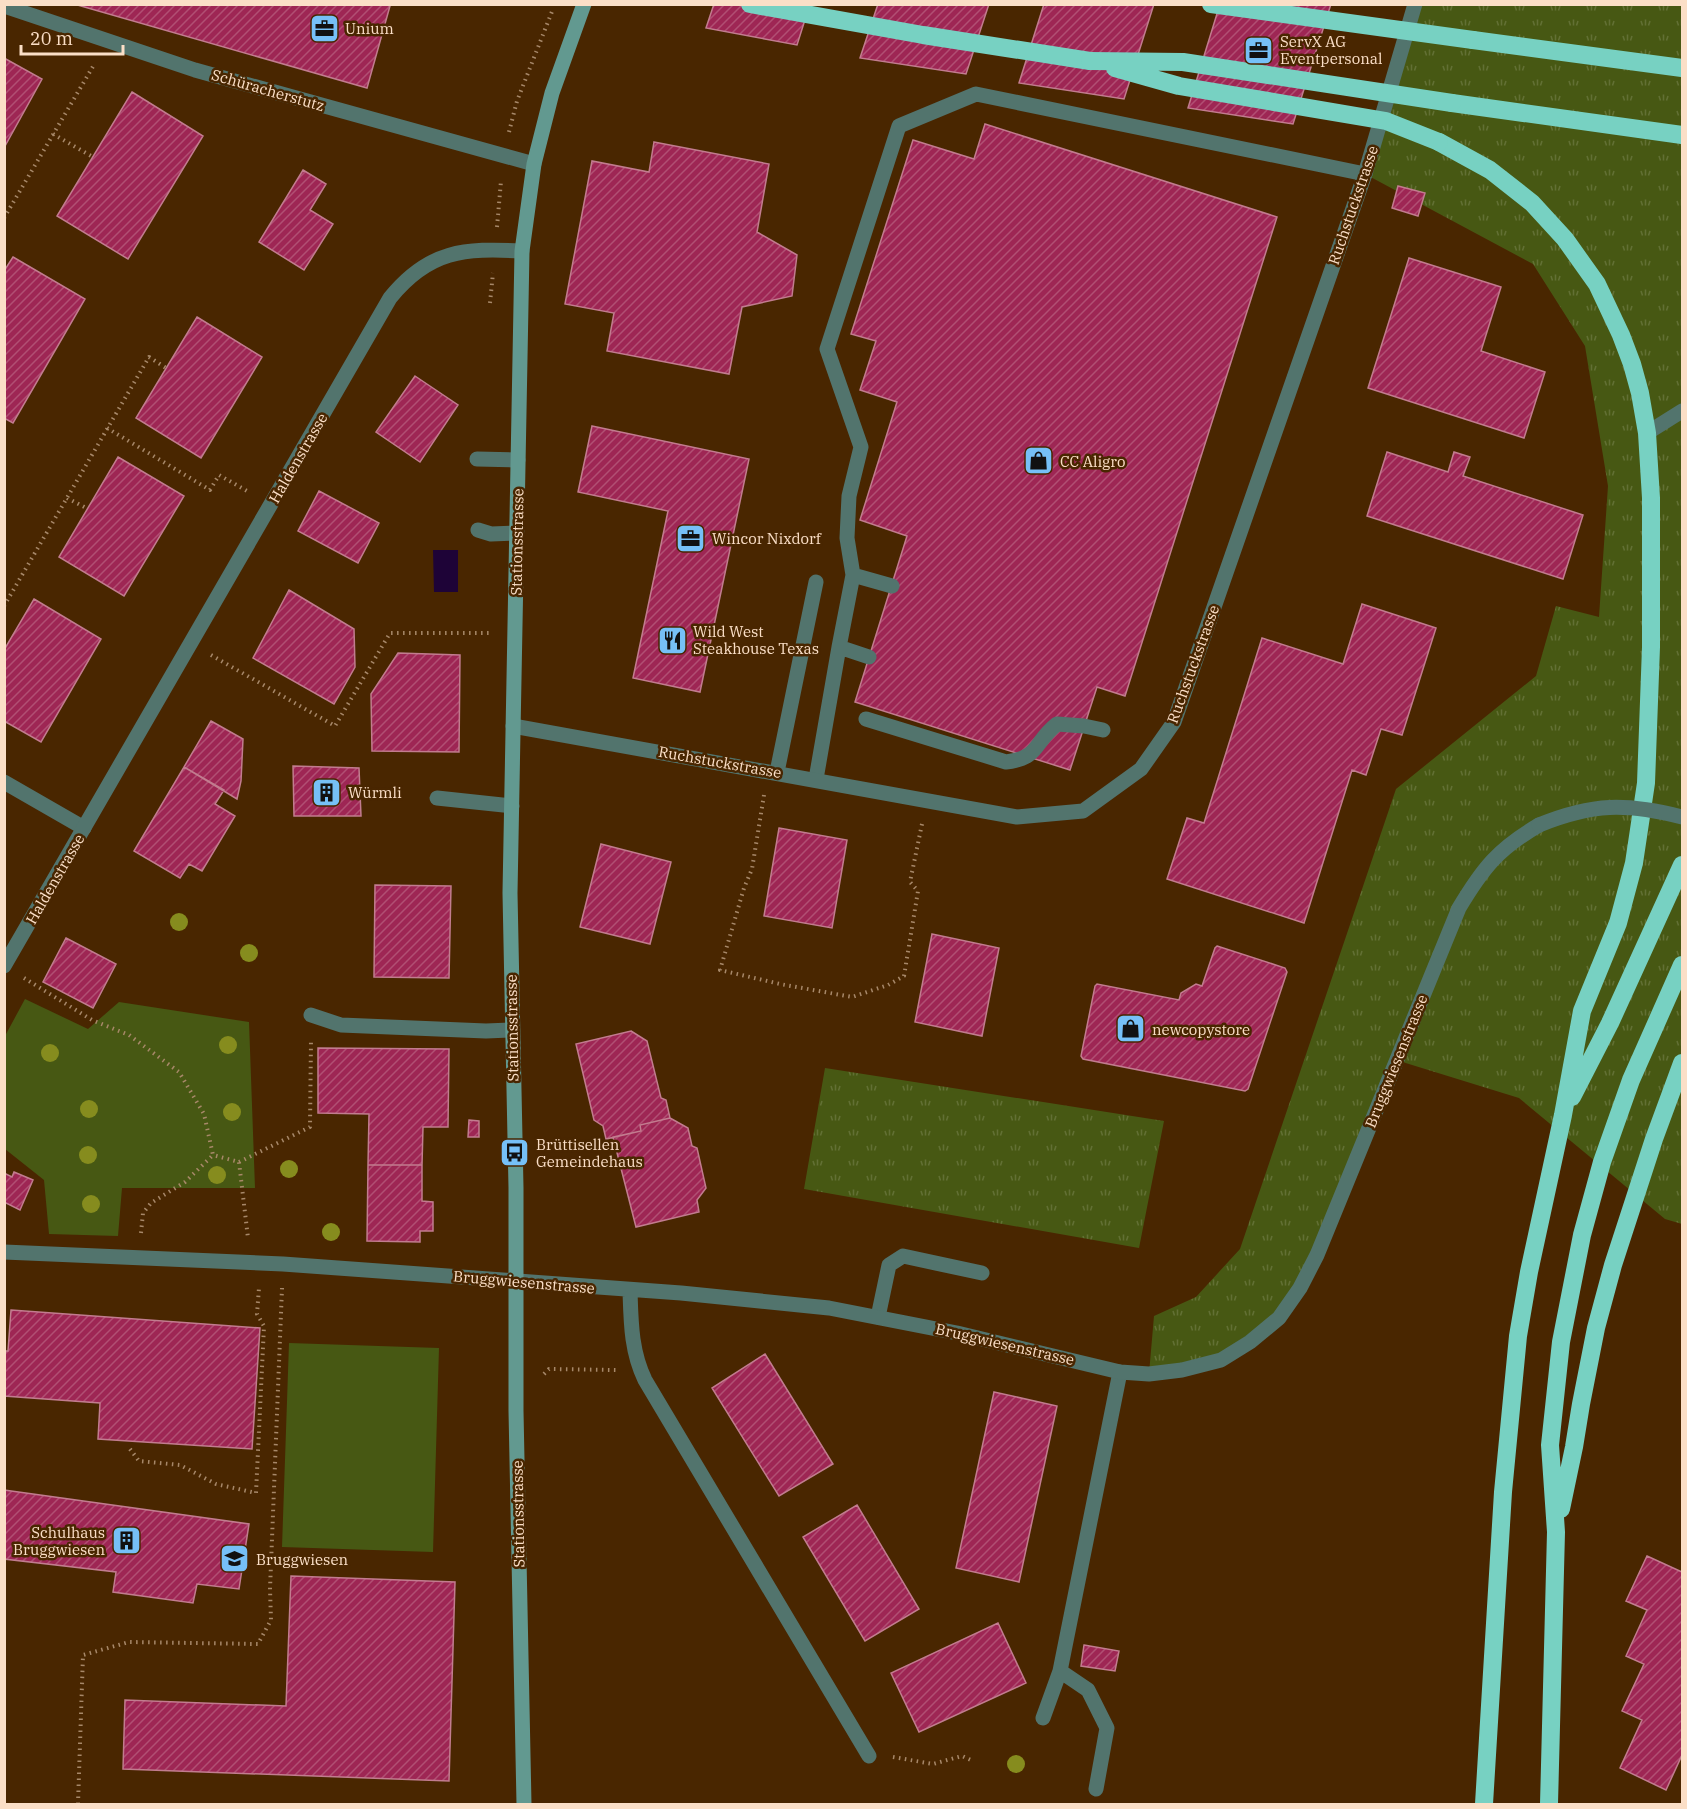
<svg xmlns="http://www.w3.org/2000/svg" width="1687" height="1809" font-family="'IBM Plex Serif',serif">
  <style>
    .grass { fill: url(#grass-tufts) }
    .park { fill: #475813 }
    .water { fill: #1e0337 }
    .building { fill: url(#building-hatch); stroke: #c27c8f; stroke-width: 1.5 }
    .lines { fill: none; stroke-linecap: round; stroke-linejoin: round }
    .path { stroke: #a78869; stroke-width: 4; stroke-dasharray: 1.5 4.5; stroke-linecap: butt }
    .lane { stroke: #52746d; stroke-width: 15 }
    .street { stroke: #52746d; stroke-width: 15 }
    .secondary { stroke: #629990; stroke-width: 15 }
    .highway { stroke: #77d1c2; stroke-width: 18 }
    .street-bridge { stroke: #52746d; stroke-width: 15 }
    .highway-bridge { stroke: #77d1c2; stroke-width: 18 }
    .tree { fill: #868c1e }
    .labels { text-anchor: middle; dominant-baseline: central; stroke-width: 5; stroke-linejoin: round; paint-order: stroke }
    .poi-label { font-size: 15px; fill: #fbdfc7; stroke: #492600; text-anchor: start }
    .street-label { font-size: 15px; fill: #fbdfc7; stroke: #492600 }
  </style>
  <defs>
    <pattern id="grass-tufts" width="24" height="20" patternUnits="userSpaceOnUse" patternTransform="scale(1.5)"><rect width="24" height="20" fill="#475813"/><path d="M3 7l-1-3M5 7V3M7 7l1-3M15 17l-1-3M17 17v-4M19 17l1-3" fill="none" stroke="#627034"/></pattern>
    <pattern id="building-hatch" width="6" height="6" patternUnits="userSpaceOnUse" patternTransform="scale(1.5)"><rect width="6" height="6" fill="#9e2654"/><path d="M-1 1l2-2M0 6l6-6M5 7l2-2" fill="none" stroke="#b14f73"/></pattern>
  </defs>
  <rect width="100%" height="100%" fill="#492600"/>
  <!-- grass -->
  <path class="grass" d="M1420,5h262v1219l-17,-5 -146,-121 -123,-38 -79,195 -38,63 -58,42 -72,14 5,-58 42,-19 44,-48 156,-460 140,-113 20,-70 43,11 9,-131 -23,-140 -52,-82 -168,-90z
    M825,1068l339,53 -25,127 -335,-59z"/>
  <!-- park -->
  <path class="park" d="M25,999l63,30 31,-27 130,20 6,166h-133l-4,48 -69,-2 -5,-54 -39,-31v-113z
    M289,1343l150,5 -6,204 -151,-5z"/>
  <!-- water -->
  <path class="water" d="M433,550h25v42h-24z"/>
  <!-- building -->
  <path class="building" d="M74,4h310l6,2 -23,82z
    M714,4h96l-13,41 -91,-17z
    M878,4h111l-23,70 -106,-16z
    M1044,4h110l-30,95 -105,-16z
    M1220,4h111l-38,120 -105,-16z
    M4,58l38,21 -37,67 -1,-1z
    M132,92l71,44 -75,123 -71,-43z
    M985,124l292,93 -152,479 -28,-9 -27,83 -215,-68 52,-166 -47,-16 37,-118 -37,-12 16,-49 -25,-7 62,-194 61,19z
    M654,142l115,22 -12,68 40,23 -5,41 -50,11 -13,67 -122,-23 7,-38 -49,-9 27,-143 57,11z
    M303,170l23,14 -16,26 23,14 -29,46 -45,-28z
    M1398,186l27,7 -7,23 -26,-8z
    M13,257l72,42 -72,124 -9,-5v-147z
    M1409,258l92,29 -20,64 64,21 -21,66 -156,-50z
    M197,317l65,40 -61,101 -65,-40z
    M415,376l43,29 -38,57 -44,-30z
    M592,426l157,33 -49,233 -67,-14 35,-167 -90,-19z
    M1387,452l61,20 6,-20 16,5 -7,19 120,39 -20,64 -196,-63z
    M118,457l66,39 -60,100 -65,-39z
    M319,491l60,32 -21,40 -60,-32z
    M289,590l65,39 1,38 -21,37 -81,-46z
    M34,599l67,40 -60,103 -37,-21v-71z
    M1362,604l74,24 -34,107 -21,-6 -15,46 -14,-5 -48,153 -137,-44 20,-61 17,5 58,-185 81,26z
    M398,653l62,2 -1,97 -87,-1 -1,-57z
    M211,721l32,18 -2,42 -4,18 -53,-32z
    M293,766l66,2 2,48h-67z
    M184,767l40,23 -9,14 20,12 -33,55 -13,-7 -9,14 -46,-27z
    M779,828l68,12 -15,88 -68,-12z
    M601,844l70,18 -21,82 -70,-17z
    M375,885l76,1 -2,92 -75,-1z
    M932,934l67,14 -17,88 -67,-14z
    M66,938l50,26 -23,44 -50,-26z
    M1217,946l68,22 2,4 -39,117 -3,2 -162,-32 -2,-3 14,-70 2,-2 82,16 2,-7 15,-9 6,2 13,-38z
    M631,1031l16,10 14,57 5,2 4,18 -30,7 1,6 -35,8 -3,-13 -9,-6 -18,-76z
    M318,1048l131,1 -1,78h-25l-1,38h-54l1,-51 -51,-1z
    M670,1118l18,10 4,18 5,2 9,40 -9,12 2,12 -63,15 -23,-90 28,-6 -1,-6z
    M469,1120l10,1v16h-11z
    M368,1165h54v36l11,1v29h-13v11l-53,-1z
    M14,1172l19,8 -13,30 -16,-8v-29l8,4z
    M11,1310l249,18 -8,121 -154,-10 2,-36 -96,-7v-45h4z
    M765,1354l68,110 -54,32 -67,-108z
    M994,1392l63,14 -38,176 -63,-14z
    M4,1490l245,34 -10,65 -42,-5 -4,19 -80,-11 3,-20 -112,-13z
    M857,1505l62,104 -54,32 -62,-104z
    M1647,1556l35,16v183l-16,35 -46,-22 22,-48 -20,-9 22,-47 -18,-8 21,-46 -21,-9z
    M291,1576l164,6 -6,199 -326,-12 2,-69 161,6z
    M998,1623l28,60 -107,49 -28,-59z
    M1084,1645l35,6 -4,20 -34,-5z"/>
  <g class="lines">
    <!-- path -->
    <path class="path" d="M509,132l8,-31 36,-92
      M53,134l40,23
      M4,218l91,-155
      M497,227l4,-46
      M490,303l3,-30
      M107,428l103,62 9,-15 28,16 -1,3
      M67,498l21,11
      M4,606l145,-249 17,11
      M4,646l2,1
      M211,655l124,71 55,-93h99
      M764,795l-12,74 -8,19 -24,82 60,14 72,13 36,-12 16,-9 14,-85 -8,-9 12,-58
      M24,978l68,42 37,15 50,37 25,42 9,41 26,7 9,76
      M239,1162l71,-35 1,-87
      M141,1233l2,-20 8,-10 34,-21 28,-27
      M544,1374l5,-5 67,1
      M130,1449l9,12 41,4 36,19 40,9 8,-167 -7,-12 2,-26
      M893,1757l40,7 29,-8 11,5
      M78,1804l5,-149 46,-13 129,2 13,-24 -1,-31 12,-301"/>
    <!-- lane -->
    <path class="lane" d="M1647,433l35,-22
      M477,459l41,1
      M478,530l13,4 26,-1
      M853,575l39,11
      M869,657l-30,-10 14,-72 -6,-37 2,-42 12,-49 -34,-98 72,-223 77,-32 389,80
      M866,719l140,43c34,-4 27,-19 51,-38l27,2 19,4
      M777,772l39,-190
      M816,779l23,-132
      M4,782l80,46
      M437,798l75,8
      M311,1015l30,10 145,6 26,-1
      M878,1317l11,-52 14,-9 79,17
      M1060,1671l28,19 19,38 -11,61
      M1043,1718l17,-47 60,-299"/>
    <!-- street -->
    <path class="street" d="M4,6l191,64 339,94
      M513,726l504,91 66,-6 58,-42 33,-47 191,-548 50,-170
      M4,966l386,-668c39,-48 74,-50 132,-47
      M4,1252l279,12 398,29 148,15 128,25 163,39 29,2 33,-4 39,-10 29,-18 29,-24 21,-30 17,-33 142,-347c24,-40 39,-59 80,-83
      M630,1291c1,31 1,60 15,89l224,376"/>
    <!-- secondary -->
    <path class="secondary" d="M524,1804l-8,-393v-223l-6,-295 12,-642 12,-87 18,-71 32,-89"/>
    <!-- highway -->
    <path class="highway" d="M750,4l173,31 167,26
      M1473,40l209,28
      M1452,103l230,32
      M1439,142l51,28 42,33 33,36 32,45 24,51 11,29 8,29 7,40 4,65v149l-5,136 -12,80 -16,60 -36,88 -19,104 -34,157 -11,64 -15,156 -19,312
      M1572,1097l38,-74 72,-158
      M1561,1509l13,-62 7,-43 15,-76 17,-63 41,-126 28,-76
      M1549,1804l7,-272 -6,-87 11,-103 21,-107 20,-73 29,-82 51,-115"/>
    <!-- street-bridge -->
    <path class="street-bridge" d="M1539,825c54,-22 87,-22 143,-8"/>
    <!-- highway-bridge -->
    <path class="highway-bridge" d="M1211,4l262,36
      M1090,61l93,1 269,41
      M1115,68l64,18 207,35 53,21"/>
  </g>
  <!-- trees -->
  <g class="tree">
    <circle cx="179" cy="922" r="9"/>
    <circle cx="249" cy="953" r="9"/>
    <circle cx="228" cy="1045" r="9"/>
    <circle cx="50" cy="1053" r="9"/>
    <circle cx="89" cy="1109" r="9"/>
    <circle cx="232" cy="1112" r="9"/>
    <circle cx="88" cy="1155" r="9"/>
    <circle cx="289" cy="1169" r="9"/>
    <circle cx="217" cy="1175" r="9"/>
    <circle cx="91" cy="1204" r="9"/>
    <circle cx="331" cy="1232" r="9"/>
    <circle cx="1016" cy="1764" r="9"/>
  </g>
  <!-- icons -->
  <defs>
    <symbol id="office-square" viewBox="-11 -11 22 22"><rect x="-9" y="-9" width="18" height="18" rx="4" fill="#76c0f7" stroke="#492600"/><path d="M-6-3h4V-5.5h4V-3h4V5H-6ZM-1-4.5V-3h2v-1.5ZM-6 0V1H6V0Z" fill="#111"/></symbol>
    <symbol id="shop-square" viewBox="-11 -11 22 22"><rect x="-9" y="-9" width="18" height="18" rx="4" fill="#76c0f7" stroke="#492600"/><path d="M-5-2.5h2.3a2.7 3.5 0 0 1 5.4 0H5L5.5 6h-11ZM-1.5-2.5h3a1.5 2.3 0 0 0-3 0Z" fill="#111"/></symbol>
    <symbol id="restaurant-square" viewBox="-11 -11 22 22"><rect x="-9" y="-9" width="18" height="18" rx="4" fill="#76c0f7" stroke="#492600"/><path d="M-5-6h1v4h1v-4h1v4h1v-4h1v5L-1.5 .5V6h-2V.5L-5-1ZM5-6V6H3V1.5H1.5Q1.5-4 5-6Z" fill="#111"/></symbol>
    <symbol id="building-square" viewBox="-11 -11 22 22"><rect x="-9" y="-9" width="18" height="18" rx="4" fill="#76c0f7" stroke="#492600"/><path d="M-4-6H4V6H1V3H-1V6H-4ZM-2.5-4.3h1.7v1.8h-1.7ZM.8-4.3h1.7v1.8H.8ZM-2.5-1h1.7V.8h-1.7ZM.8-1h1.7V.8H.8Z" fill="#111"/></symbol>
    <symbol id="bus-square" viewBox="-11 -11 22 22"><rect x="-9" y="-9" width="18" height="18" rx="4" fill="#76c0f7" stroke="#492600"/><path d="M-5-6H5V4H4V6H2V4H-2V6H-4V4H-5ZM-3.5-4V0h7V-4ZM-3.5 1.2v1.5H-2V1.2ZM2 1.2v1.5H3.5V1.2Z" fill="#111"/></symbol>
    <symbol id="school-square" viewBox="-11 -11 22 22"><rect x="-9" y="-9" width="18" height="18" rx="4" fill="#76c0f7" stroke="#492600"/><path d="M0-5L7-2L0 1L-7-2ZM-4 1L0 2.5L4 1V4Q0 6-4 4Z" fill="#111"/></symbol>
  </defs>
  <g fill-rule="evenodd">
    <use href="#office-square" x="308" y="12" width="33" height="33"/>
    <use href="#office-square" x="1242" y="34" width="33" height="33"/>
    <use href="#shop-square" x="1022" y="444" width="33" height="33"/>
    <use href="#office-square" x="674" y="522" width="33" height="33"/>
    <use href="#restaurant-square" x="656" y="624" width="33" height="33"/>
    <use href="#building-square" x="310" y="776" width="33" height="33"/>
    <use href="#shop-square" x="1114" y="1012" width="33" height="33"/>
    <use href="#bus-square" x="498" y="1136" width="33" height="33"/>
    <use href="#building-square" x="110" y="1524" width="33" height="33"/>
    <use href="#school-square" x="218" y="1542" width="33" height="33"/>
  </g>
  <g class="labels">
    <!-- poi labels -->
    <g class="poi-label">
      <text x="345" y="28">Unium</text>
      <text x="1280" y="41">ServX AG<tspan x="1280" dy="17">Eventpersonal</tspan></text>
      <text x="1060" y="461">CC Aligro</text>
      <text x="712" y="538">Wincor Nixdorf</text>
      <text x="693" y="631">Wild West<tspan x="693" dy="17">Steakhouse Texas</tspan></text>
      <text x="348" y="792">Würmli</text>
      <text x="1152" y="1029">newcopystore</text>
      <text x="536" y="1144">Brüttisellen<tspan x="536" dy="17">Gemeindehaus</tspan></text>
      <text x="105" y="1532" text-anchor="end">Schulhaus<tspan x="105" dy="17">Bruggwiesen</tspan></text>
      <text x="256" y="1559">Bruggwiesen</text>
    </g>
    <!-- street labels -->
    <g class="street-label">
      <text transform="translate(268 90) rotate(16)">Schüracherstutz</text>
      <text transform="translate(1353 205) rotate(-71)">Ruchstuckstrasse</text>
      <text transform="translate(298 458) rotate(-60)">Haldenstrasse</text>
      <text transform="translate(517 542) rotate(-89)">Stationsstrasse</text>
      <text transform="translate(1193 664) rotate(-70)">Ruchstuckstrasse</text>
      <text transform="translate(720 762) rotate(10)">Ruchstuckstrasse</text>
      <text transform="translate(55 879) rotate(-60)">Haldenstrasse</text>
      <text transform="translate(512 1028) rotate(-91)">Stationsstrasse</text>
      <text transform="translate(1396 1061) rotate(-68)">Bruggwiesenstrasse</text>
      <text transform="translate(524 1282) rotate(5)">Bruggwiesenstrasse</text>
      <text transform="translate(1005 1344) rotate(13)">Bruggwiesenstrasse</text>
      <text transform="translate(518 1514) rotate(-91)">Stationsstrasse</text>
    </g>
  </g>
  <!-- border -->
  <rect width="1687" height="1809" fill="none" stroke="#fbdfc7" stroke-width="12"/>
  <!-- scale -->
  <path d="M21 45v9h102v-9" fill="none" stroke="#fbdfc7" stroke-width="3"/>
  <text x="30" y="45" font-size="18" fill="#fbdfc7" stroke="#492600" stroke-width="4.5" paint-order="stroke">20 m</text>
</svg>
